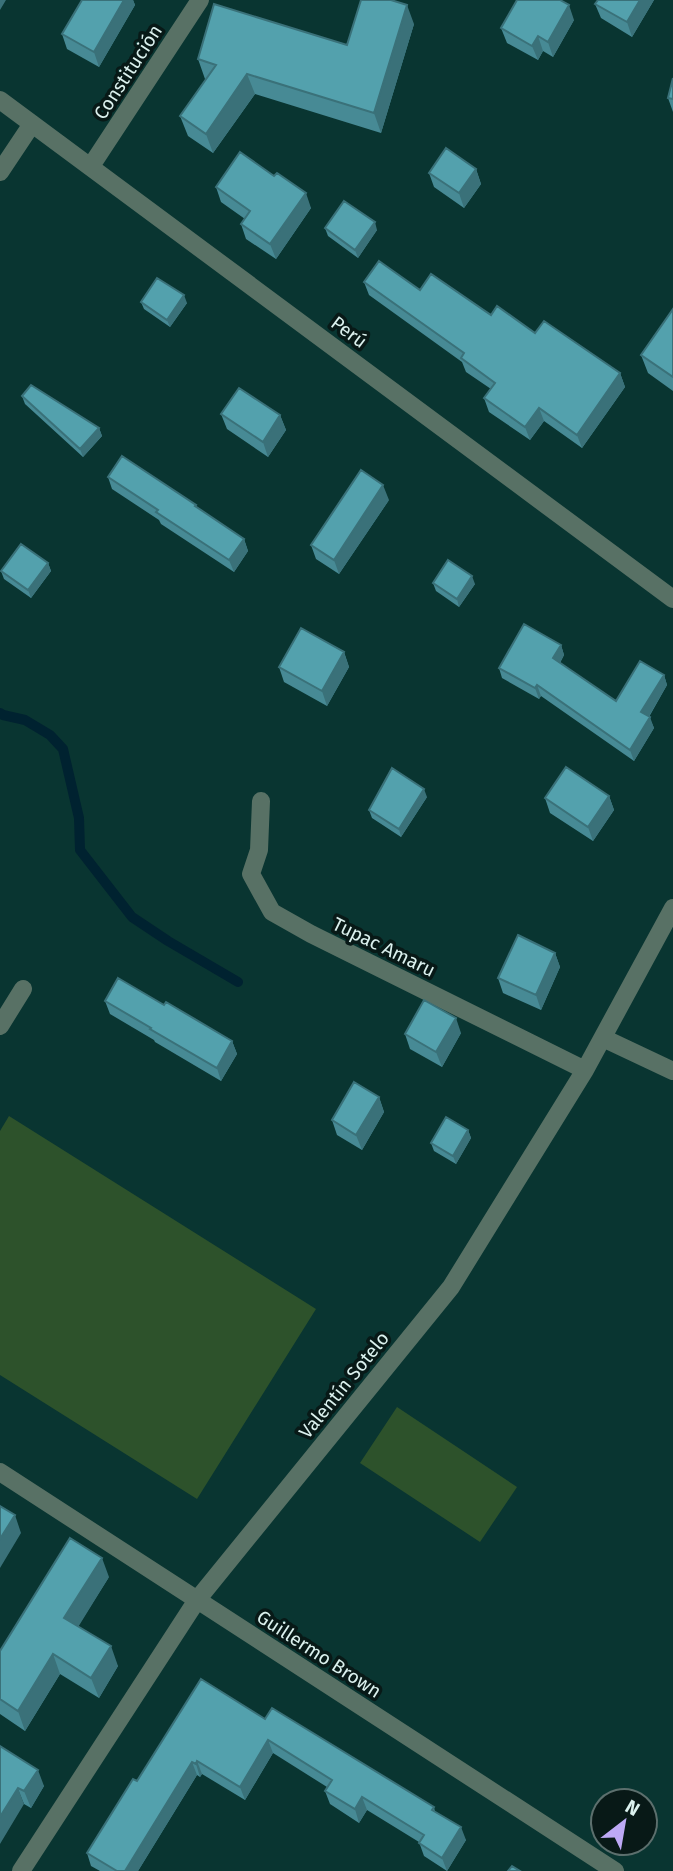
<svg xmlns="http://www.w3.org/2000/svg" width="673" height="1871" font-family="'Fira Sans',sans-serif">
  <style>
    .grass { fill: #2d522b }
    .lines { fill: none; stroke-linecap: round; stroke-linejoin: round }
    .stream { stroke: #002230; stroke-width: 10 }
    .minor { stroke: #587165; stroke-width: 18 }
    .wall { fill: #478a95 }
    .shaded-wall { fill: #3a7179 }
    .building { fill: #53a1ad; stroke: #3a7179; stroke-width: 2 }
    .labels { text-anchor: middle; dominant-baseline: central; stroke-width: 7; stroke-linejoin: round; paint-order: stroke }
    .street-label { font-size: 19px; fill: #dbf1ee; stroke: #081917 }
  </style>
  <rect width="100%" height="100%" fill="#093531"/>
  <!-- grass -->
  <path class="grass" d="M9,1116l307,193 -119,190 -197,-124v-244z
    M397,1407l120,80 -37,55 -120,-79z"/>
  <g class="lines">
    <!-- stream -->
    <path class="stream" d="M0,713l3,2 22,5 25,15 13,14 16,69 1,32 52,67 36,24 70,41"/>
    <!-- minor -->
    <path class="minor" d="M0,100l673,499
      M91,166l109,-166
      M0,172l32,-48
      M261,801l-2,49 -8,24 21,38 39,22 274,136
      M0,1026l23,-37
      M603,1038l70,33
      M0,1472l615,399
      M21,1871l176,-271 254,-313 134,-217 88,-162"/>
  </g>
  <!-- wall -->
  <path class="wall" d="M82,0h51l2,5 -36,62 -32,-18 -5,-15z
    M598,0h56l-22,37 -31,-19 -6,-14z
    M574,20l-21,37 -10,-6 -5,9 -31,-17 -6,-15z
    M414,24l-33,109 -126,-39 -42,59 -25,-17 -8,-20 26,-37h-1l-7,-20 149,-14z
    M673,78v34l-5,-14z
    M476,169l5,15 -17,24 -30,-21 -5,-14z
    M274,176l37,32 -35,51 -30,-20 -5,-15 4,-5 -24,-17 -5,-15z
    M325,228l52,2 -19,28 -30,-22z
    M364,282l56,8 71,25 44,18 85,40 5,14 -43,61 -38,-27 -14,19 -41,-28 -5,-14 7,-9 -25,-17 -4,-10 -93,-67z
    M141,302l46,1 -17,24 -26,-18z
    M673,309v82l-25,-18 -7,-18z
    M22,396l77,32 3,8 -19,21 -58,-53z
    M221,414l59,1 6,15 -18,27 -41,-28z
    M108,477l88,28 1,2 47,32 4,12 -14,21 -73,-48 -2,-4 -47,-31z
    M389,500l-50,74 -23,-15 -5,-14z
    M48,563l3,8 -20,27 -27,-19 -3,-8z
    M433,583l42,1 -16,23 -23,-16z
    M561,645l3,10 -4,8 56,38 48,-26 3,10 -18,32 5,11 -20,33 -93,-65 -2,3 -37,-21 -3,-10z
    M344,652l5,15 -22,39 -43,-24 -5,-15z
    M609,796l5,14 -21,31 -43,-28 -5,-15z
    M427,797l-26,40 -29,-19 -3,-8z
    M555,953l5,14 -19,43 -38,-17 -5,-15z
    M105,1001l59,4 68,36 5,13 -16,27 -66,-39 -1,-2 -44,-26z
    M461,1033l-19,34 -32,-18 -5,-15z
    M379,1097l5,15 -22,38 -25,-15 -5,-15z
    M468,1130l3,8 -15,26 -22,-13 -3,-8z
    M109,1577l-31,49 40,40 -19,32 -39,-24 -35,57 -25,-17v-63z
    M265,1719l169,88 1,5 31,28 -19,31 -23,-15 -5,-14 -52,-32 -8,13 -29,-19 -5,-13 2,-4 -54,-34 -28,47 -43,-26 -2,3 -3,-2 -59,96h-38l-9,-5 -4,-13 50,-72z
    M0,1746l44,40 -13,22 -7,-4z"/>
  <!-- shaded-wall -->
  <path class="shaded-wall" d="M0,0h6l-6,10z
    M124,0h9l2,5 -36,62 -5,-15z
    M640,0h14l-22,37 -5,-15z
    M407,5l7,19 -33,109 -7,-20z
    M569,5l5,15 -21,37 -5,-15z
    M538,36l5,15 -5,9 -6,-14z
    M247,74l8,20 -42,59 -7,-19z
    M476,169l5,15 -17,24 -5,-15z
    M306,193l5,15 -35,51 -6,-15z
    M375,222l2,8 -19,28 -3,-8z
    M184,295l3,8 -17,24 -3,-7z
    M620,373l5,14 -43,61 -5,-13z
    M539,408l5,13 -14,19 -5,-13z
    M280,415l6,15 -18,27 -5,-15z
    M99,428l3,8 -19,21 -3,-8z
    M383,485l6,15 -50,74 -5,-14z
    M244,539l4,12 -14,21 -5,-12z
    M48,563l3,8 -20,27 -3,-8z
    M472,576l3,8 -16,23 -2,-8z
    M561,645l3,10 -7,13 -4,-10z
    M344,652l5,15 -22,39 -5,-15z
    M664,675l3,10 -22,38 -4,-11z
    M537,685l4,11 -2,3 -4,-11z
    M650,717l4,11 -20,33 -4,-11z
    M424,789l3,8 -26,40 -2,-8z
    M609,796l5,14 -21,31 -5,-14z
    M555,953l5,14 -19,43 -5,-15z
    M456,1018l5,15 -19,34 -6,-15z
    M232,1041l5,13 -16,27 -4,-13z
    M379,1097l5,15 -22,38 -6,-15z
    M468,1130l3,8 -15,26 -3,-8z
    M15,1515l6,18 -21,35v-29z
    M102,1558l7,19 -37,60 -8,-19z
    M111,1646l7,20 -19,32 -8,-20z
    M53,1654l7,20 -35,57 -7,-20z
    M268,1740l5,13 -28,47 -5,-13z
    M197,1761l5,13 -2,3 -4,-13z
    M192,1762l5,13 -59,96h-13z
    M38,1770l6,16 -13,22 -7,-17z
    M18,1788l6,16 -24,40v-27z
    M362,1797l5,13 -8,13 -4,-14z
    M461,1827l5,13 -19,31 -5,-13z"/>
  <!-- building -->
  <path class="building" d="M82,0h42l-30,52 -32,-18z
    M361,0h30l16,5 -33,108 -127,-39 -41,60 -26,-18 36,-51 -18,-6 16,-55 133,41z
    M517,0h43l9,5 -21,37 -10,-6 -6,10 -31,-18z
    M598,0h42l-13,22 -32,-18z
    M673,78v21l-5,-1z
    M446,148l30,21 -17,24 -30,-20z
    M240,152l34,24 3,-3 29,20 -36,51 -29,-20 9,-13 -34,-24z
    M344,201l31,21 -20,28 -30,-22z
    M379,261l41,29 11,-16 60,41 6,-9 38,27 9,-12 76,52 -43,62 -38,-27 -14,19 -41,-29 11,-15 -34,-25 3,-5 -100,-71z
    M157,278l27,17 -17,25 -26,-18z
    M673,309v68l-32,-22z
    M31,385l68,43 -19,21 -58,-53z
    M239,388l41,27 -17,27 -42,-28z
    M122,456l74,49 -1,1 49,33 -15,21 -73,-48 2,-2 -50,-33z
    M361,470l22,15 -49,75 -23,-15z
    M21,544l27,19 -20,27 -27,-19z
    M448,560l24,16 -15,23 -24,-16z
    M524,624l37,21 -8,13 63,43 24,-40 24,14 -23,37 9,5 -20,33 -93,-65 -2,3 -36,-20z
    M301,628l43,24 -22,39 -43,-24z
    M566,767l43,29 -21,31 -43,-29z
    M392,768l32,21 -25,40 -30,-19z
    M518,935l37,18 -19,42 -38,-17z
    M118,978l46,27 2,-3 66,39 -15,27 -67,-39 1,-1 -46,-27z
    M424,1000l32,18 -20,34 -31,-18z
    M354,1082l25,15 -23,38 -24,-15z
    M446,1117l22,13 -15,26 -22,-13z
    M0,1506l15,9 -15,24z
    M70,1538l32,20 -38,60 47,28 -20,32 -38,-24 -35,57 -18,-12v-48z
    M201,1679l64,40 7,-11 162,99 -2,3 29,17 -19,31 -23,-15 5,-8 -62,-38 -7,12 -30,-18 7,-11 -64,-40 -28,47 -43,-26 -1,3 -4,-2 -67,109h-8l-30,-18 46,-74 4,2z
    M0,1746l38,24 -14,21 -6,-3 -18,29z
    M512,1866l8,5h-12z"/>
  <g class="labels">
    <!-- street labels -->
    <g class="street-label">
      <text transform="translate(128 72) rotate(-57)">Constitución</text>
      <text transform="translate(349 332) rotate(37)">Perú</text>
      <text transform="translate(384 947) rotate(26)">Tupac Amaru</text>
      <text transform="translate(344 1385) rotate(-51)">Valentín Sotelo</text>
      <text transform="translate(319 1654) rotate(33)">Guillermo Brown</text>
    </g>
  </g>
  <!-- north arrow -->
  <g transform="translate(624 1822) rotate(31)"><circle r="33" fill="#081917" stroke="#5c6f6d" stroke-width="2"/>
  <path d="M0-5L12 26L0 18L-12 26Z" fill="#bda9f5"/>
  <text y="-10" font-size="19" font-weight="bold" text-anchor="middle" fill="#dbf1ee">N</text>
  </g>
</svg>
